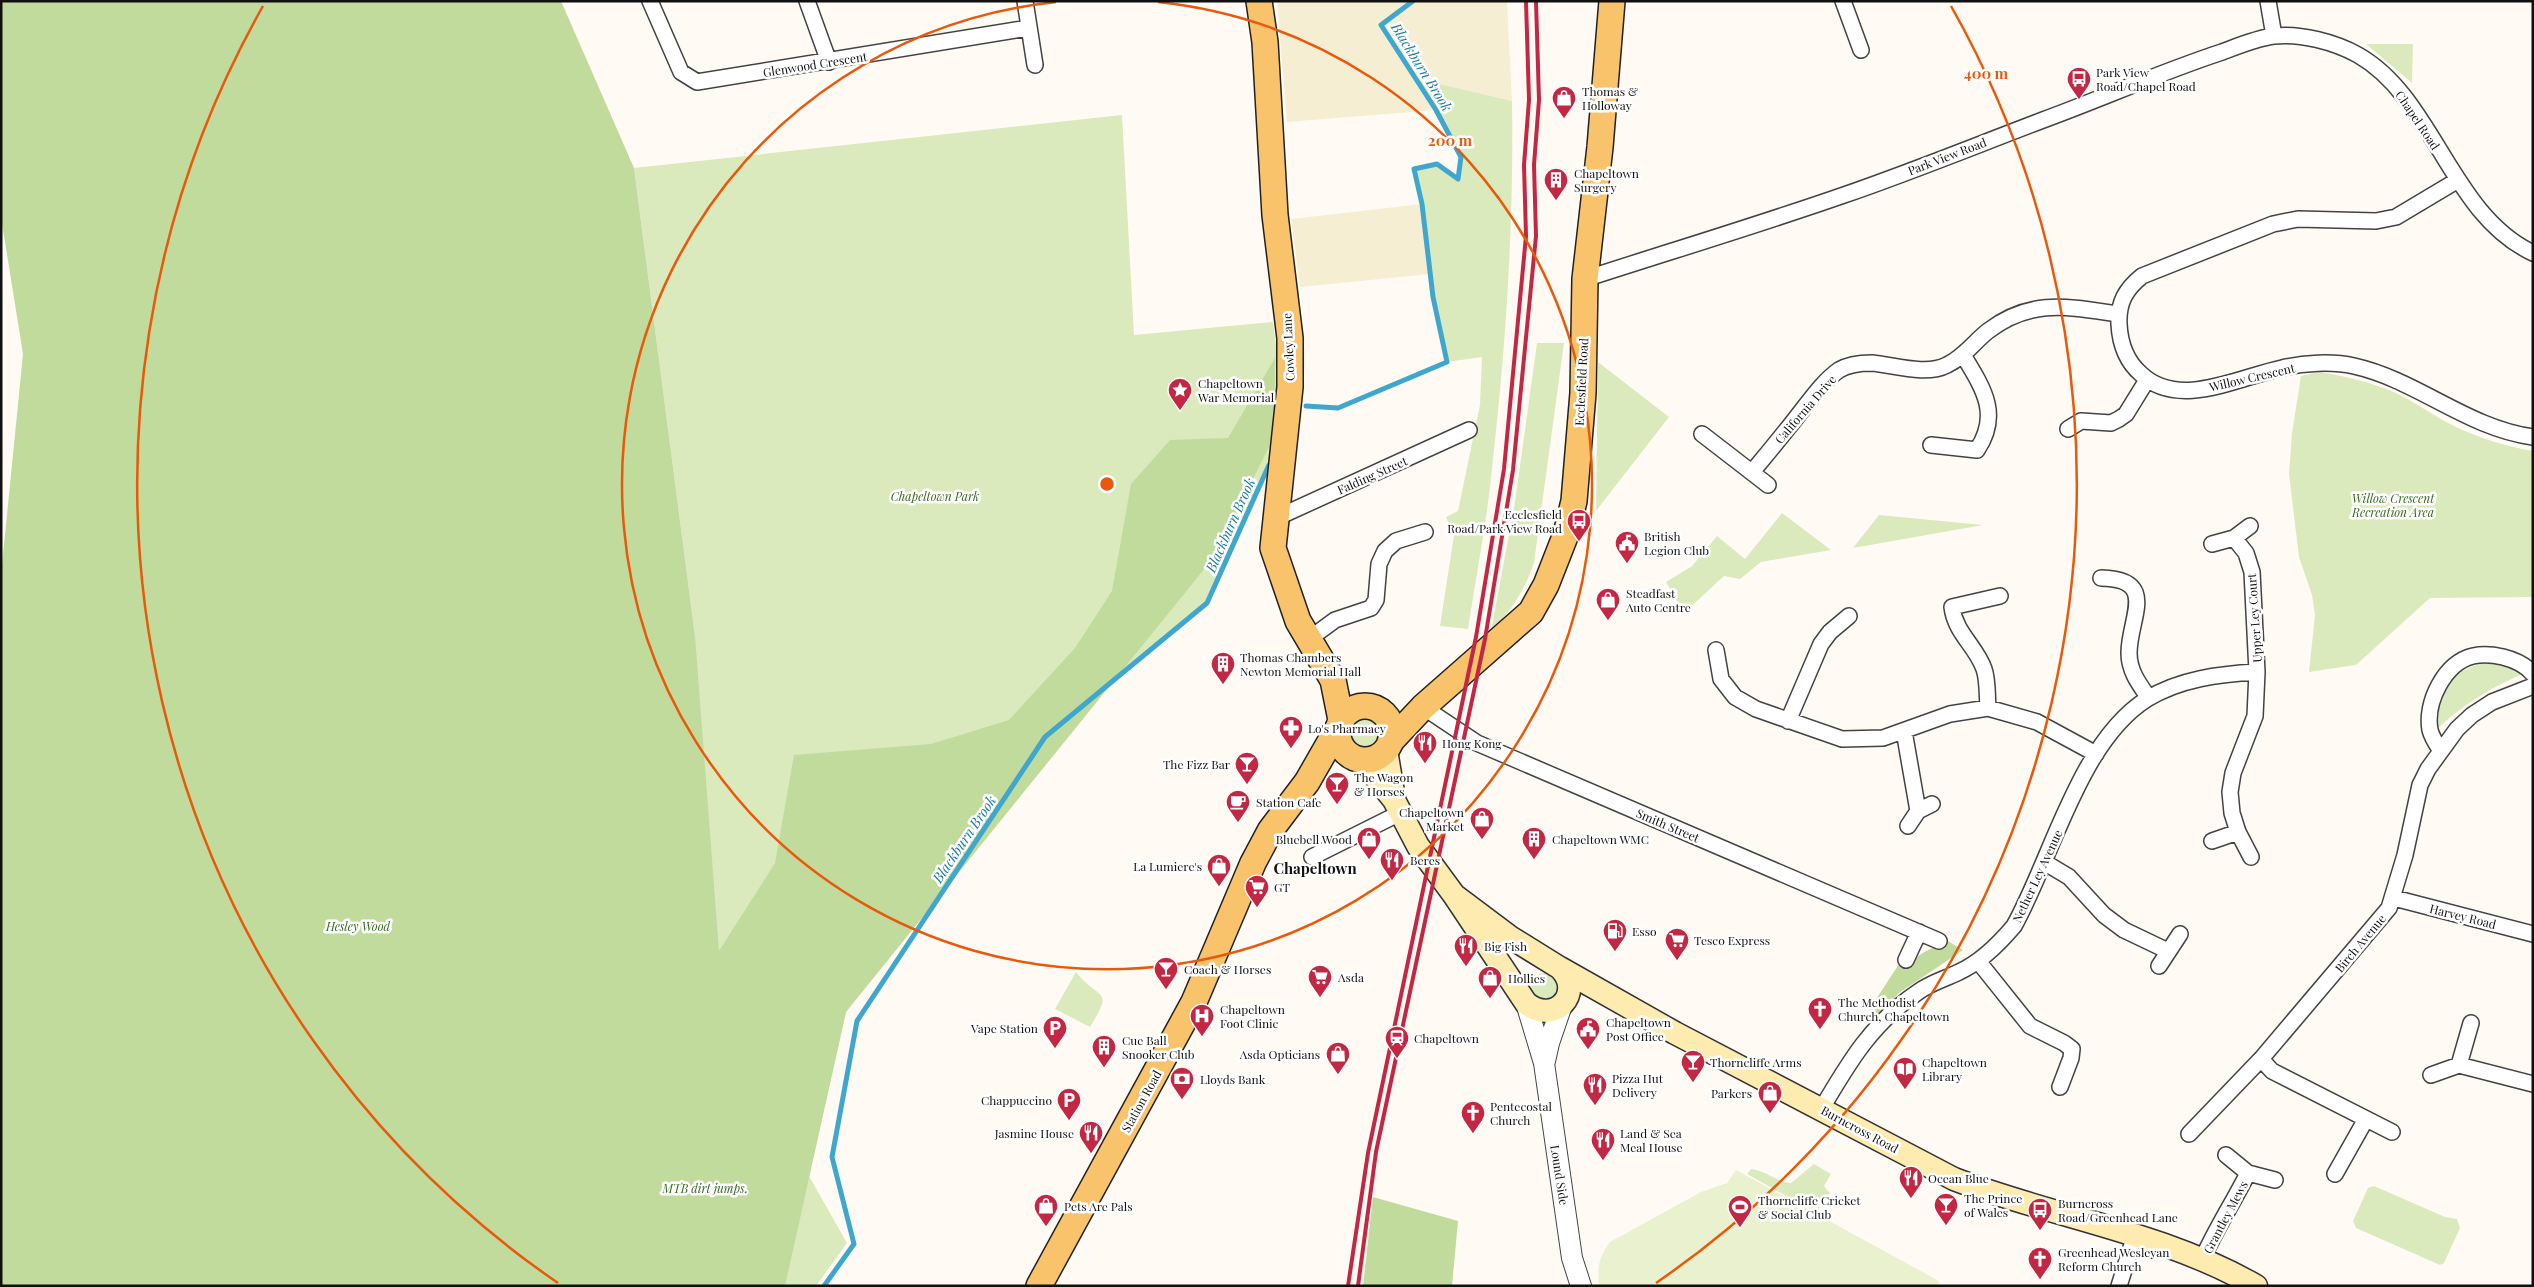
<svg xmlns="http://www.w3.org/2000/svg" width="2534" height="1287" font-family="'Playfair Display',serif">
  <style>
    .farmland { fill: #f6eed3 }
    .green { fill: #daeabd }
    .forest { fill: #c1db9c }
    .pitch { fill: #eaf1ce }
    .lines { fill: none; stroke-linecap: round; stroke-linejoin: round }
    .stream { stroke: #3fa7ce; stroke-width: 5 }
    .minor-casing { stroke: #434343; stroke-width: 18 }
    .tertiary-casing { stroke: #434343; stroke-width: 22 }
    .secondary-casing { stroke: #323232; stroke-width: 25 }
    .primary-casing { stroke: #212121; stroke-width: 28 }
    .minor { stroke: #fff; stroke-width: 15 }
    .tertiary { stroke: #fff; stroke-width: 20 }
    .secondary { stroke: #feebb0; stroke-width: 22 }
    .primary { stroke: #f8c36b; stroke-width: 25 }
    .rail { stroke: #c22743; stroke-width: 4 }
    .ring { fill: none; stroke: #e8590c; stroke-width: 2.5 }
    .labels { text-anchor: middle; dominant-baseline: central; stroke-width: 5; stroke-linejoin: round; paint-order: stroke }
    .street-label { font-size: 12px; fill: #101010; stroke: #fff }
    .poi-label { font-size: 12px; fill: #101010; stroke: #fff; text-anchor: start }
    .park-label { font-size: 12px; font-style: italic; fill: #38691f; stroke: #fff }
    .water-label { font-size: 14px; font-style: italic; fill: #1879a4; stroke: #fff }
    .quarter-label { font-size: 15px; font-weight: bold; fill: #101010; stroke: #fff }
    .centre { fill: #e8590c; stroke: #fff; stroke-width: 2.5 }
    .ring-label { font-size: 15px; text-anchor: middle; font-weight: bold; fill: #e8590c; stroke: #fff; stroke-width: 5; stroke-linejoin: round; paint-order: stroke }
  </style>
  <rect width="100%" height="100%" fill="#fffbf4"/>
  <!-- farmland -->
  <path class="farmland" d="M1277,1h230l5,100 -96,-23 20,32 -149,12z
    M1422,204l8,70 -130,13 -9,-68z"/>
  <!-- green -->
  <path class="green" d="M2366,44h47l-1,39z
    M1415,78l97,23c2,122 -6,245 -20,367 -5,54 -16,108 -24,161l-28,-3 14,-91 -8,-18 12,-6 22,-106 2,-48 -35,5 -14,-65 -11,-93 -8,-35 23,-5 21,15 3,-21z
    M1122,115l12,220 139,-13 8,62 -7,35 -5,46 -62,138 -162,134 -199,275 -37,164 38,67 -31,43h-255l134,-650 -61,-468z
    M1537,343h27l-30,220c-10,28 -22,47 -43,68l24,-129z
    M1598,362l71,55 -73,94z
    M2319,372c26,4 52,10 77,21 21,10 39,24 60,34 23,11 52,20 77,24v146l-103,1 -74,67 -47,7 6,-57 -3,-20 -13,-38 -10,-83 3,-41 9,-57z
    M1782,513l49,37 -70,12 -21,17 -16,-3 -40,37 -18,-31 26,-16 25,-30 28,23z
    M1879,515l104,10 -130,23z
    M2482,663l17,1 26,9c-34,14 -61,31 -88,56 1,-37 8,-54 45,-66z
    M1348 733a17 17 0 1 1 34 0a17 17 0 1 1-34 0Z
    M1076,972c23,29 39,15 14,55l-35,-18z
    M1530 987a14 14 0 1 1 28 0a14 14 0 1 1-28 0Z
    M1814,1164l17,10 -7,12 6,7 -4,7h-4l-5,13 -70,-39 4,-5c16,2 28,14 40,14z
    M2374,1186l71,31 12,2 3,9 -16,35 -4,2 -84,-37 -3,-7 15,-33z"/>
  <!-- forest -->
  <path class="forest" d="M1,1h560l73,167 61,468 24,315 56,-88 19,-108 137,-11 78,-24 66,-72 37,-57 19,-107 39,-44 58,-2 47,-80 -1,79 -60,120 -368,455 -61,274h-784v-711l22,-221 -22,-137z
    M1946,940l17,10 -64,43 -23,24 -7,-7 30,-46 10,4c11,-19 21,-16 37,-28z
    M1373,1197l85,24 -6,65h-89z"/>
  <!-- pitch -->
  <path class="pitch" d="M1736,1170l203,111 -1,5h-339c-2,-18 0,-30 11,-44l91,-50 26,-9z"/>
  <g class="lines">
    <!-- stream -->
    <path class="stream" d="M1306,406l32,2 109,-46 -14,-65 -11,-93 -8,-35 23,-5 21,15 3,-22 -25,-47 -55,-85 32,-24
      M824,1286l30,-42 -22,-87 25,-136 188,-284 162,-134 62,-138"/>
    <defs>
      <path id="minor" d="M650,1l31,71 16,10 331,-54
        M807,1l22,61
        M1025,1l10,64
        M1843,1l18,49
        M2268,1l6,35
        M2458,180l-62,37 -20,4 -78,-2 -25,5 -131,52c-16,13 -24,26 -23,48 1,20 7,37 22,50 38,36 98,3 141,-6 21,-5 50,-7 72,-2 63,14 113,62 179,71
        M1585,279c86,-28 173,-54 259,-84 67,-23 133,-50 199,-75 60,-22 118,-48 179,-68 16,-6 35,-14 52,-16 26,-3 61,6 84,19 76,43 92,159 175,198
        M2068,429l13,-8 30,2 8,-4 7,-5 21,-34
        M1702,434l66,51
        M1931,445l46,5c24,-36 6,-62 -14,-95
        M1753,471c14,-17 29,-35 43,-53 13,-16 26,-36 43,-48 10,-6 22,-7 33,-7 22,2 54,13 75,2 17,-8 27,-23 41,-34 43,-33 81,-24 130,-17
        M1274,519l195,-89
        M2234,538l12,15 6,19 5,100 -2,44 -22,57 -3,19 2,21 6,19 13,25
        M2212,544l22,-6 16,-12
        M2101,578c58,1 28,40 28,75 0,18 10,31 20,45
        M1309,639l26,-19 36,-12 5,-8 3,-36 6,-13 11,-10 29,-9
        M1716,650l5,29 14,18 21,12 86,30 41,-1 67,-24 38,-6 49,14 59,32
        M1423,707l54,36 462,198
        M1988,708c-1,-12 0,-28 -4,-39 -8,-23 -29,-36 -32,-62l48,-11
        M1788,721l33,-77 9,-12 19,-16
        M1904,731l14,80
        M2441,751c-4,-6 -9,-13 -11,-21 -5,-27 14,-67 43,-74 10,-2 21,-1 30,1 12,3 22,7 30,17
        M1908,826l10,-15 14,-7
        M2212,841l26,-9
        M1312,857l88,-44
        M2044,862l25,15 35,38 20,15 44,21
        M2394,898l139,36
        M1906,960l13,-28
        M1978,961l52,65 34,17 8,6 -1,9 -11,29
        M2159,966l21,-32
        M2261,1059l11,12 120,61
        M2459,1065l74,19
        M2431,1075l28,-10 12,-42
        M1822,1108c27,-46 50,-85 96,-116 12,-9 27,-13 41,-20 22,-10 39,-27 55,-46 38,-68 65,-184 133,-227 33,-20 72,-25 110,-27
        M2189,1134l72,-75 128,-151 16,-53 15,-70 8,-16 29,-40 15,-14 20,-13 41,-16
        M2226,1155l22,18 27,7
        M2335,1174l31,-55
        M2202,1260c13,-30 31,-57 46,-87
        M2119,1286l16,-51"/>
      <path id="tertiary" d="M1526,1003l18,60 28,195 9,28
        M1545,1061l4,-18 13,-38"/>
      <path id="secondary" d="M1386,750l8,48
        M1362,760l32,40 24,46 36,49 72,108c28,23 59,-10 34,-35l-50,-31 -56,-42
        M1560,968l115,65 279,146c99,38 208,53 302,107"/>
      <path id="primary" d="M1259,1l6,41 10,173 15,123v49l-17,161 25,73 35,59 8,40
        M1338 733a27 27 0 1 1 54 0a27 27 0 1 1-54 0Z
        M1390,742l33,-35 108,-95 15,-27 20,-51 8,-33 9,-108 2,-114 15,-132 12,-146
        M1039,1286l155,-284 59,-139 17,-32 37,-49 31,-54"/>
    </defs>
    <!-- minor casing -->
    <use href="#minor" class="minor-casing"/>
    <!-- tertiary casing -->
    <use href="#tertiary" class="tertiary-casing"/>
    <!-- secondary casing -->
    <use href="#secondary" class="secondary-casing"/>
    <!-- primary casing -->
    <use href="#primary" class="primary-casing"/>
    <!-- minor -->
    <use href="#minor" class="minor"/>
    <!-- tertiary -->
    <use href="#tertiary" class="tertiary"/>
    <!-- secondary -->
    <use href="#secondary" class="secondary"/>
    <!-- primary -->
    <use href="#primary" class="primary"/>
    <!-- rail -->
    <path class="rail" d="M1348,1286l20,-133 108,-516 28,-168 22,-233 -2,-71 5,-65 -3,-99
      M1358,1286l18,-134 109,-513 28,-169 23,-234 -2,-71 5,-65 -3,-99"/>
  </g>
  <!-- distance rings -->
  <g class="ring">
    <path d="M1158 2A485 485 0 1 1 1056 2"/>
    <path d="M558 1283A970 970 0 0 1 263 6M1951 6A970 970 0 0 1 1656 1283"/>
  </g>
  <!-- icons -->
  <defs>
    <symbol id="bus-pin" viewBox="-11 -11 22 30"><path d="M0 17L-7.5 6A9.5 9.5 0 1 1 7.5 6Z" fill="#c22743" stroke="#fff"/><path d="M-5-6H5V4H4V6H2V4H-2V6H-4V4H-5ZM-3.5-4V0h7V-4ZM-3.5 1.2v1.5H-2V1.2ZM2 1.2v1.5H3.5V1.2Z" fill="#fff"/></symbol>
    <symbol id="shop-pin" viewBox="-11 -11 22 30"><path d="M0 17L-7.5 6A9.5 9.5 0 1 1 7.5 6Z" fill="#c22743" stroke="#fff"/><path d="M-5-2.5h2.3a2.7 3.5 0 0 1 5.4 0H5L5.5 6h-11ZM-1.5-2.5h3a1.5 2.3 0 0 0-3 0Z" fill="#fff"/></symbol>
    <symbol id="building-pin" viewBox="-11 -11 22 30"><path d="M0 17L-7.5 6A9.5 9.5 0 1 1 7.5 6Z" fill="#c22743" stroke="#fff"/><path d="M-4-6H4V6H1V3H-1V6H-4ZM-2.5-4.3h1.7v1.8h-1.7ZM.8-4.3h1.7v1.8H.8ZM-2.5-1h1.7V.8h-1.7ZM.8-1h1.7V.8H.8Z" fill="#fff"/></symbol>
    <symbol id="sight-pin" viewBox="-11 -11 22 30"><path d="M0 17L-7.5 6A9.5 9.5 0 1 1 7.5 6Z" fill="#c22743" stroke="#fff"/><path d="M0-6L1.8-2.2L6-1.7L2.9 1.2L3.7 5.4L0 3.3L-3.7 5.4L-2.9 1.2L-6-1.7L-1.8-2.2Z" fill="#fff"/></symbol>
    <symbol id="civic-pin" viewBox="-11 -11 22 30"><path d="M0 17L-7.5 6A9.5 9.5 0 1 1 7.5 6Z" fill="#c22743" stroke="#fff"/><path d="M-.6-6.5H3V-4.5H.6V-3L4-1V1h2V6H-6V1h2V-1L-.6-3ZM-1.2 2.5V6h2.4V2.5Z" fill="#fff"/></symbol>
    <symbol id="pharmacy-pin" viewBox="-11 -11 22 30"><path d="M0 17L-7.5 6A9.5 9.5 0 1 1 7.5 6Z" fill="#c22743" stroke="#fff"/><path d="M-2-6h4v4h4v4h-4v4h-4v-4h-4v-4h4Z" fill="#fff"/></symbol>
    <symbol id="restaurant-pin" viewBox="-11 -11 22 30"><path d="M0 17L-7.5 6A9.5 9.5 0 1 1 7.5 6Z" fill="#c22743" stroke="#fff"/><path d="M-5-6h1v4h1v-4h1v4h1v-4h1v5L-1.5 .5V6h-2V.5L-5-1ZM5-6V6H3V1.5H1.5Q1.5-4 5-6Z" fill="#fff"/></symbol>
    <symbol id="bar-pin" viewBox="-11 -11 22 30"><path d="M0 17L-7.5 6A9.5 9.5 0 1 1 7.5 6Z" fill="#c22743" stroke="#fff"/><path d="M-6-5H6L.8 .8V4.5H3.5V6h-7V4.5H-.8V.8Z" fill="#fff"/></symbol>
    <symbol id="cafe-pin" viewBox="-11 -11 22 30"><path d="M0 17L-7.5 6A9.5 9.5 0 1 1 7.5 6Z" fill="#c22743" stroke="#fff"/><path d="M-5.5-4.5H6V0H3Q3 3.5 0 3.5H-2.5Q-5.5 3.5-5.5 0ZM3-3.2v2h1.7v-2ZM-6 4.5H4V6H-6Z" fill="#fff"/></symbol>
    <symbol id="supermarket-pin" viewBox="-11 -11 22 30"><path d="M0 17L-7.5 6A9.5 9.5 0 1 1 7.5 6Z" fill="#c22743" stroke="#fff"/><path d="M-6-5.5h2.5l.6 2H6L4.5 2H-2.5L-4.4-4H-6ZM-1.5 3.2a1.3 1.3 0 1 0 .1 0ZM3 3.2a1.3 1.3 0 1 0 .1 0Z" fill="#fff"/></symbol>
    <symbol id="fuel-pin" viewBox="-11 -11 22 30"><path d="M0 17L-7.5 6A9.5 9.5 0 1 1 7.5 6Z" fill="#c22743" stroke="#fff"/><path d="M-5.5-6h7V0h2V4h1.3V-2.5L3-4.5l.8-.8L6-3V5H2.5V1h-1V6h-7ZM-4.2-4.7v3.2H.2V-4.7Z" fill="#fff"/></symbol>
    <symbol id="church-pin" viewBox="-11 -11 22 30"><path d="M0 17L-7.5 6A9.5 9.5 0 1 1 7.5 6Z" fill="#c22743" stroke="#fff"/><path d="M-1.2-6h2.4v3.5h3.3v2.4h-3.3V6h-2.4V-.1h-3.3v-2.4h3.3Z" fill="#fff"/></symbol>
    <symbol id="hospital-pin" viewBox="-11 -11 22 30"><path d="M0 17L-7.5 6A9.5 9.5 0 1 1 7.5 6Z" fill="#c22743" stroke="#fff"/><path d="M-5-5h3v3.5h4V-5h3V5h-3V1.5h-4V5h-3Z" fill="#fff"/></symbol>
    <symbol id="parking-pin" viewBox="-11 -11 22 30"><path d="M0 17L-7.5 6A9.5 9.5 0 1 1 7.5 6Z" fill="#c22743" stroke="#fff"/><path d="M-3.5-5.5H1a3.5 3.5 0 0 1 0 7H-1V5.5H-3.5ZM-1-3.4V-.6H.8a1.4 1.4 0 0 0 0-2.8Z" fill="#fff"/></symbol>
    <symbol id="station-pin" viewBox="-11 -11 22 30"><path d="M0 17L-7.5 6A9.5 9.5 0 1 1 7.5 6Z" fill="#c22743" stroke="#fff"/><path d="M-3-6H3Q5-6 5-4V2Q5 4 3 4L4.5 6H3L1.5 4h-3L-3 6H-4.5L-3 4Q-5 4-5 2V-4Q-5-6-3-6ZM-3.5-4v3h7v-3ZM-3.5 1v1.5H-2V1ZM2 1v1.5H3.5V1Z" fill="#fff"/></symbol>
    <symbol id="library-pin" viewBox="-11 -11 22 30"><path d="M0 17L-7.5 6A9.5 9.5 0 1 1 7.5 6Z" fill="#c22743" stroke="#fff"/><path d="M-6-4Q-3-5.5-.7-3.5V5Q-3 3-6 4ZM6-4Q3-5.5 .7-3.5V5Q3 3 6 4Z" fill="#fff"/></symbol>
    <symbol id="bank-pin" viewBox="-11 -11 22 30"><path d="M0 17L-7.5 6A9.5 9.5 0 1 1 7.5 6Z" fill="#c22743" stroke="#fff"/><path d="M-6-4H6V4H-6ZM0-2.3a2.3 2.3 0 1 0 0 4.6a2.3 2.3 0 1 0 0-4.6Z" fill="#fff"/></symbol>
    <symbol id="stadium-pin" viewBox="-11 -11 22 30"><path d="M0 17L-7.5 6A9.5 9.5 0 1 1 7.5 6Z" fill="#c22743" stroke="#fff"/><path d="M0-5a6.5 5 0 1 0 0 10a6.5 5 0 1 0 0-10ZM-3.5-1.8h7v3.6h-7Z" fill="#fff"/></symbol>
  </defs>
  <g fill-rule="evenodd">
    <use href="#bus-pin" x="2065" y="65" width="28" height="38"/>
    <use href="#shop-pin" x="1550" y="84" width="28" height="38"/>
    <use href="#building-pin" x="1542" y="166" width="28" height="38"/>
    <use href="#sight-pin" x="1166" y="376" width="28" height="38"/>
    <use href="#bus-pin" x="1565" y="507" width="28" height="38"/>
    <use href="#civic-pin" x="1613" y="529" width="28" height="38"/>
    <use href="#shop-pin" x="1594" y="586" width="28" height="38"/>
    <use href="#building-pin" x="1209" y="650" width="28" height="38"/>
    <use href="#pharmacy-pin" x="1277" y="714" width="28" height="38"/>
    <use href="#restaurant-pin" x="1411" y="729" width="28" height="38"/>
    <use href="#bar-pin" x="1233" y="750" width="28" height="38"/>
    <use href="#bar-pin" x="1323" y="770" width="28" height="38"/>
    <use href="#cafe-pin" x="1224" y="788" width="28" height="38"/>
    <use href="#shop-pin" x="1468" y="805" width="28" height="38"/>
    <use href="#shop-pin" x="1355" y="825" width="28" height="38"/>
    <use href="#building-pin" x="1520" y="825" width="28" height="38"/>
    <use href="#restaurant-pin" x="1378" y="846" width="28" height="38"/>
    <use href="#shop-pin" x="1205" y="852" width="28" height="38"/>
    <use href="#supermarket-pin" x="1243" y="873" width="28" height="38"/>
    <use href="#fuel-pin" x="1601" y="917" width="28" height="38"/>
    <use href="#supermarket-pin" x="1663" y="926" width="28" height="38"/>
    <use href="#restaurant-pin" x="1452" y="932" width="28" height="38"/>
    <use href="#bar-pin" x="1152" y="955" width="28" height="38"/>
    <use href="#supermarket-pin" x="1306" y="963" width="28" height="38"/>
    <use href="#shop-pin" x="1476" y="964" width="28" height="38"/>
    <use href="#church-pin" x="1806" y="995" width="28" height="38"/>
    <use href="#hospital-pin" x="1188" y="1002" width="28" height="38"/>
    <use href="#parking-pin" x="1041" y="1014" width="28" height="38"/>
    <use href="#civic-pin" x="1574" y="1015" width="28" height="38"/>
    <use href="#station-pin" x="1383" y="1024" width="28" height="38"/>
    <use href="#building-pin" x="1090" y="1033" width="28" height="38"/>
    <use href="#shop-pin" x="1324" y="1040" width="28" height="38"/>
    <use href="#bar-pin" x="1679" y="1048" width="28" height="38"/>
    <use href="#library-pin" x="1891" y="1055" width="28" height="38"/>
    <use href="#bank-pin" x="1168" y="1065" width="28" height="38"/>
    <use href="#restaurant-pin" x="1581" y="1071" width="28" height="38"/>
    <use href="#shop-pin" x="1756" y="1079" width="28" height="38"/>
    <use href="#parking-pin" x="1055" y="1086" width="28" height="38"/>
    <use href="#church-pin" x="1459" y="1099" width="28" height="38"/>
    <use href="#restaurant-pin" x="1077" y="1119" width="28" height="38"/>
    <use href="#restaurant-pin" x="1589" y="1126" width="28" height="38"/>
    <use href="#restaurant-pin" x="1897" y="1164" width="28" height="38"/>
    <use href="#bar-pin" x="1932" y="1191" width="28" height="38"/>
    <use href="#shop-pin" x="1032" y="1192" width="28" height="38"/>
    <use href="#stadium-pin" x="1726" y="1193" width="28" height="38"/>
    <use href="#bus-pin" x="2026" y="1196" width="28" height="38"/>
    <use href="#church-pin" x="2026" y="1245" width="28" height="38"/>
  </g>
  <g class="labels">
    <!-- street labels -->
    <g class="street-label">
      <text transform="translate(815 64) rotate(-9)">Glenwood Crescent</text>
      <text transform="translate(2418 120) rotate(56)">Chapel Road</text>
      <text transform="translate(1947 156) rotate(-21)">Park View Road</text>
      <text transform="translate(1288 347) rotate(-93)">Cowley Lane</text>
      <text transform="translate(2252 377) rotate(-13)">Willow Crescent</text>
      <text transform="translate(1581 382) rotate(-87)">Ecclesfield Road</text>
      <text transform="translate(1805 409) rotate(-49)">California Drive</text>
      <text transform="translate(1372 475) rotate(-24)">Falding Street</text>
      <text transform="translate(2254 618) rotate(-94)">Upper Ley Court</text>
      <text transform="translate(1668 825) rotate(23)">Smith Street</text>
      <text transform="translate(2037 876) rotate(-65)">Nether Ley Avenue</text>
      <text transform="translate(2463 916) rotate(14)">Harvey Road</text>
      <text transform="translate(2360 943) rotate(-50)">Birch Avenue</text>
      <text transform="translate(1141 1101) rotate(-61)">Station Road</text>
      <text transform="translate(1860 1129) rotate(28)">Burncross Road</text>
      <text transform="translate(1560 1175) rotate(81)">Lound Side</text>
      <text transform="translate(2225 1217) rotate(-62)">Grantley Mews</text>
    </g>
    <!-- poi labels -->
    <g class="poi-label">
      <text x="2096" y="72">Park View<tspan x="2096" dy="14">Road/Chapel Road</tspan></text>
      <text x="1582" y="91">Thomas &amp;<tspan x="1582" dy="14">Holloway</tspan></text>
      <text x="1574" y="173">Chapeltown<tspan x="1574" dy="14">Surgery</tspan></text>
      <text x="1198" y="383">Chapeltown<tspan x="1198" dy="14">War Memorial</tspan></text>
      <text x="1562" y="514" text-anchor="end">Ecclesfield<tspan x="1562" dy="14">Road/Park View Road</tspan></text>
      <text x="1644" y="536">British<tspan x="1644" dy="14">Legion Club</tspan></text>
      <text x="1626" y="593">Steadfast<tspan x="1626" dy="14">Auto Centre</tspan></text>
      <text x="1240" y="657">Thomas Chambers<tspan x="1240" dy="14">Newton Memorial Hall</tspan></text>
      <text x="1308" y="728">Lo's Pharmacy</text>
      <text x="1442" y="743">Hong Kong</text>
      <text x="1230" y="764" text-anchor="end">The Fizz Bar</text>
      <text x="1354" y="777">The Wagon<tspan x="1354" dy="14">&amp; Horses</tspan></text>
      <text x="1256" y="802">Station Cafe</text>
      <text x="1464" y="812" text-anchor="end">Chapeltown<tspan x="1464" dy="14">Market</tspan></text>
      <text x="1352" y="839" text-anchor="end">Bluebell Wood</text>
      <text x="1552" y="839">Chapeltown WMC</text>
      <text x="1410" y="860">Beres</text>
      <text x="1202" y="866" text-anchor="end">La Lumiere's</text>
      <text x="1274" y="887">GT</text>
      <text x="1632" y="931">Esso</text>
      <text x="1694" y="940">Tesco Express</text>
      <text x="1484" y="946">Big Fish</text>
      <text x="1184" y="969">Coach &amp; Horses</text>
      <text x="1338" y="977">Asda</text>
      <text x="1508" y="978">Hollies</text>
      <text x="1838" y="1002">The Methodist<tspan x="1838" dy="14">Church, Chapeltown</tspan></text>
      <text x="1220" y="1009">Chapeltown<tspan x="1220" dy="14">Foot Clinic</tspan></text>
      <text x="1606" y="1022">Chapeltown<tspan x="1606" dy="14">Post Office</tspan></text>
      <text x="1038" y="1028" text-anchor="end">Vape Station</text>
      <text x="1414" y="1038">Chapeltown</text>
      <text x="1122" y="1040">Cue Ball<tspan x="1122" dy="14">Snooker Club</tspan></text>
      <text x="1320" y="1054" text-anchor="end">Asda Opticians</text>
      <text x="1710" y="1062">Thorncliffe Arms</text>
      <text x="1922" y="1062">Chapeltown<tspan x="1922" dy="14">Library</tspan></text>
      <text x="1612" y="1078">Pizza Hut<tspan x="1612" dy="14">Delivery</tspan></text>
      <text x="1200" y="1079">Lloyds Bank</text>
      <text x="1752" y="1093" text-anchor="end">Parkers</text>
      <text x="1052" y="1100" text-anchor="end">Chappuccino</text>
      <text x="1490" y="1106">Pentecostal<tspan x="1490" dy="14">Church</tspan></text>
      <text x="1074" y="1133" text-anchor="end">Jasmine House</text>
      <text x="1620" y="1133">Land &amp; Sea<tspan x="1620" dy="14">Meal House</tspan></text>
      <text x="1928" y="1178">Ocean Blue</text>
      <text x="1964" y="1198">The Prince<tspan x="1964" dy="14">of Wales</tspan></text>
      <text x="1758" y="1200">Thorncliffe Cricket<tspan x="1758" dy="14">&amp; Social Club</tspan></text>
      <text x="2058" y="1203">Burncross<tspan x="2058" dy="14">Road/Greenhead Lane</tspan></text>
      <text x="1064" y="1206">Pets Are Pals</text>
      <text x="2058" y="1252">Greenhead Wesleyan<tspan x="2058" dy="14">Reform Church</tspan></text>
    </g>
    <!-- park labels -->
    <g class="park-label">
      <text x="935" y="496">Chapeltown Park</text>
      <text x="2393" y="498">Willow Crescent<tspan x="2393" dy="14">Recreation Area</tspan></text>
      <text x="358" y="926">Hesley Wood</text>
      <text x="705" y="1188">MTB dirt jumps.</text>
    </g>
    <!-- water labels -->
    <g class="water-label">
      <text transform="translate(1422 67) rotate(58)">Blackburn Brook</text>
      <text transform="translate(1230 525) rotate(-66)">Blackburn Brook</text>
      <text transform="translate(964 839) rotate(-56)">Blackburn Brook</text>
    </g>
    <!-- quarter labels -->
    <g class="quarter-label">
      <text x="1315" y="868">Chapeltown</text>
    </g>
  </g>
  <circle cx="1107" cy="484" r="8" class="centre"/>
  <g class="ring-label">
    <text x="1986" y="79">400 m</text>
    <text x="1450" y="146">200 m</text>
  </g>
  <!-- border -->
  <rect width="2534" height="1287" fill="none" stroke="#101010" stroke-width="5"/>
</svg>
